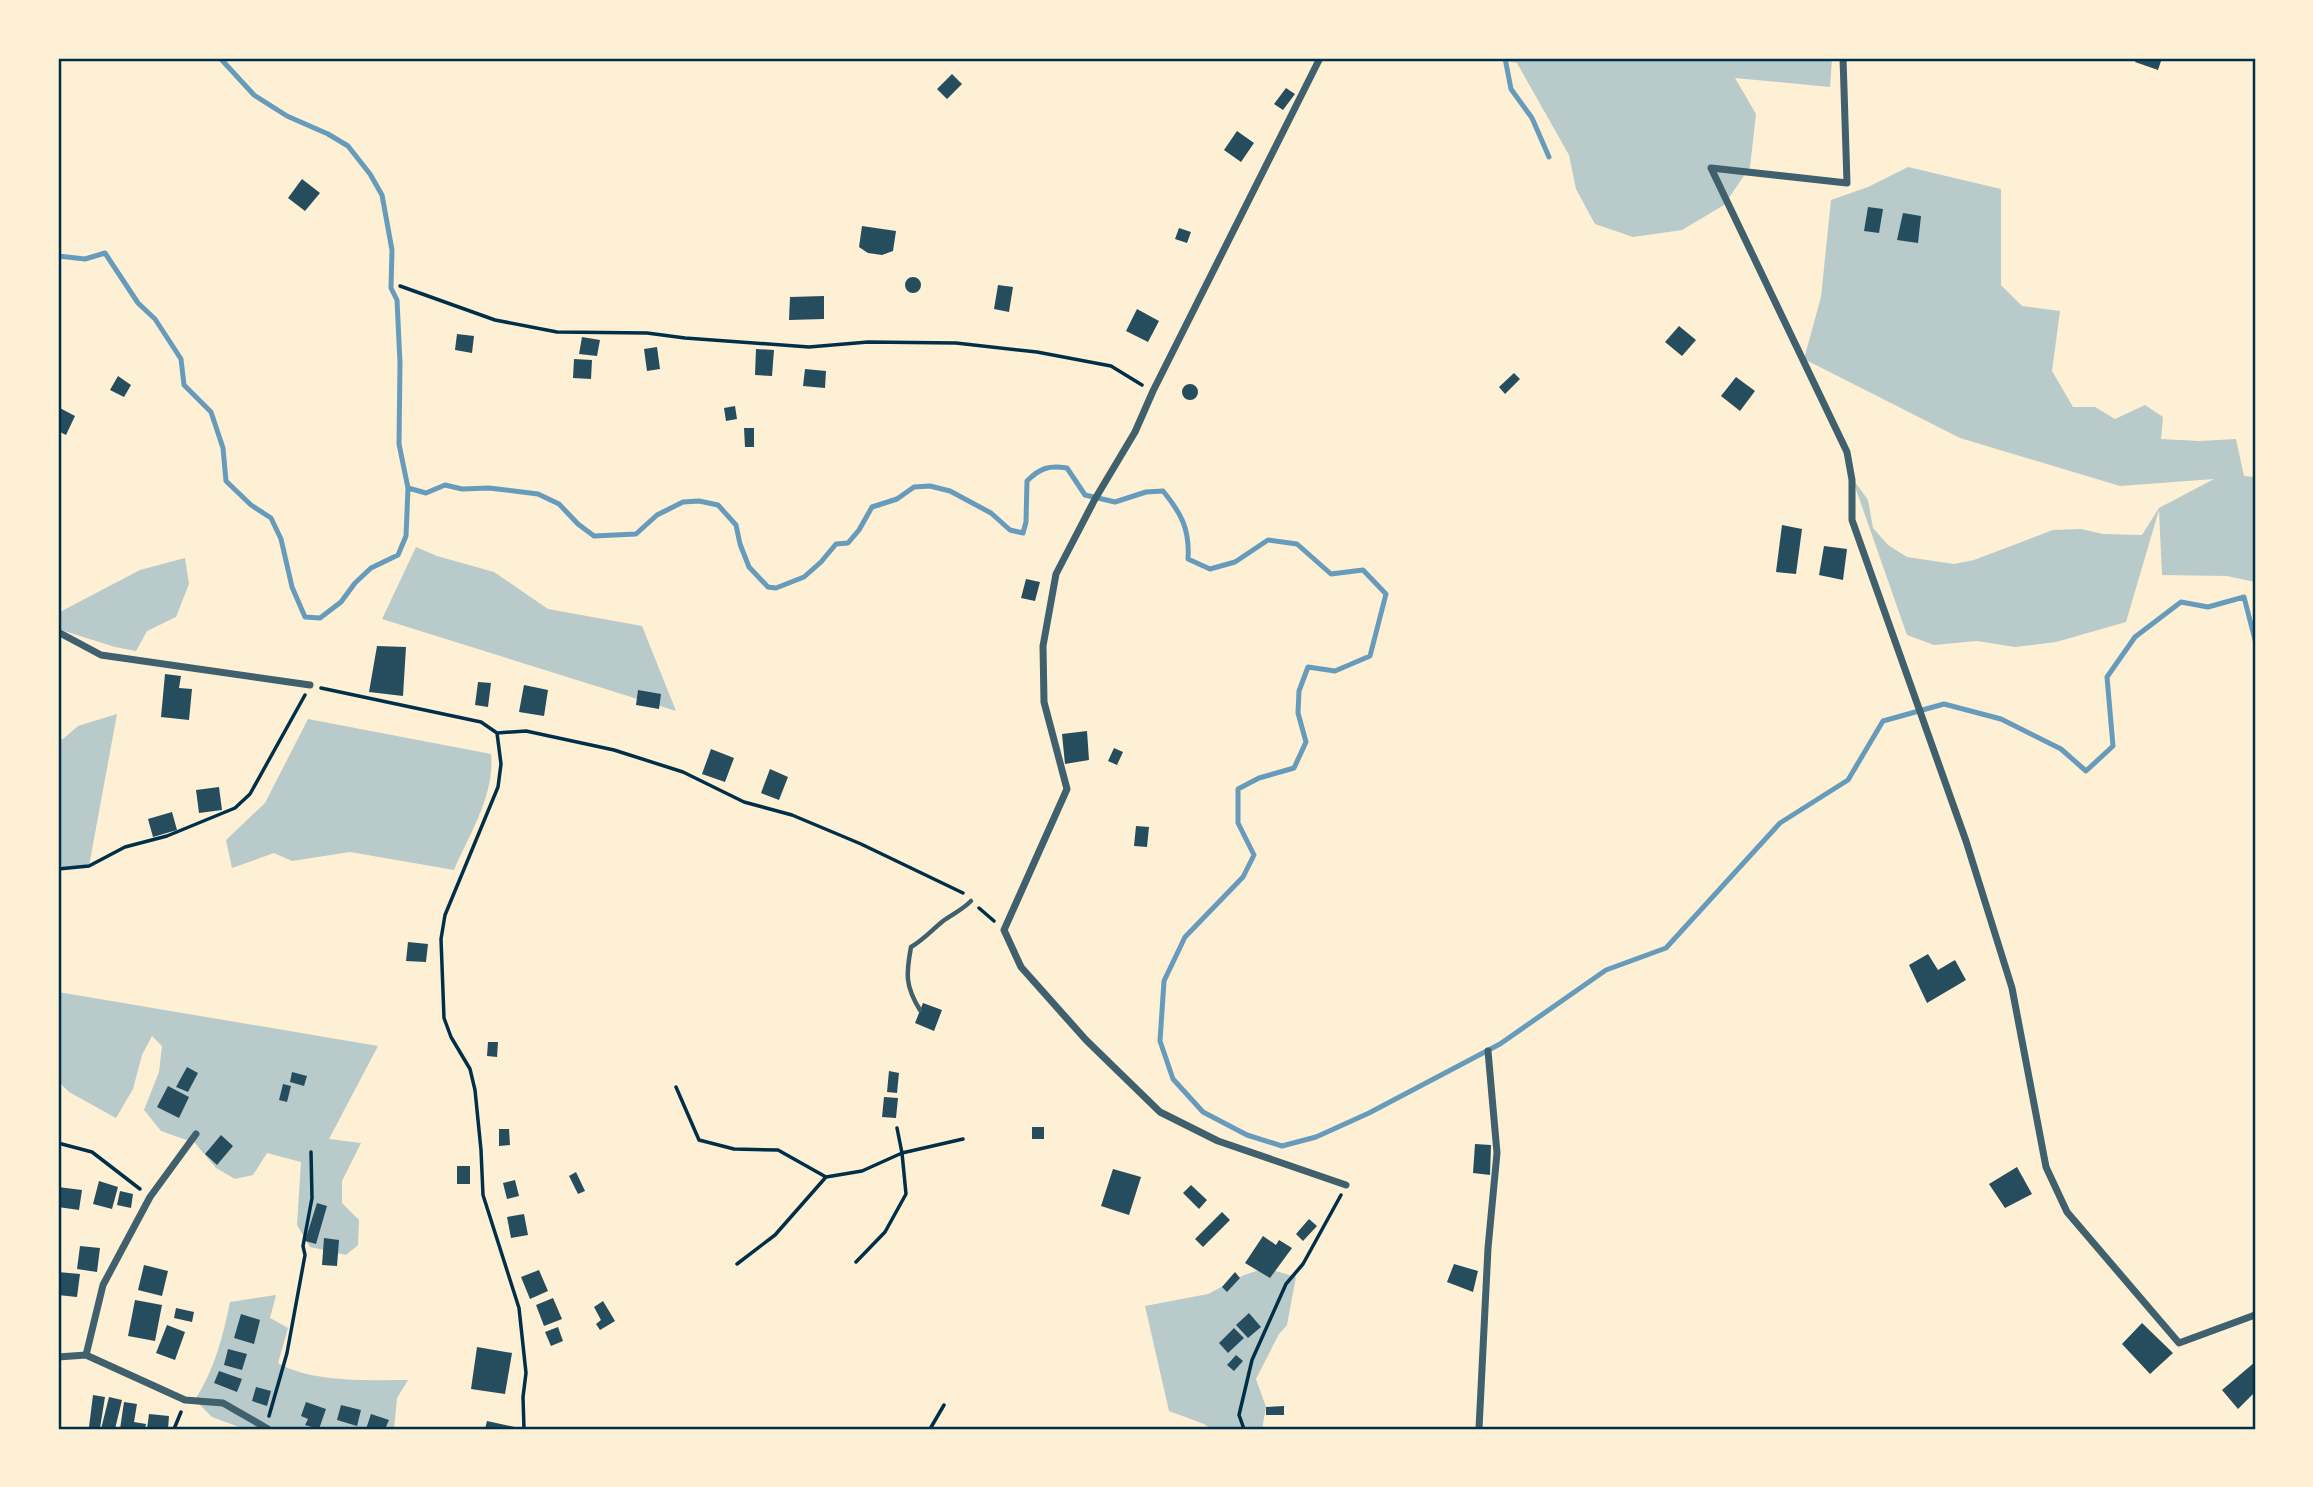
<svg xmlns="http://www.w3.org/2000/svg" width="2313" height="1487" font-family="'Noto Serif',serif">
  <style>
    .green { fill: #b9caca }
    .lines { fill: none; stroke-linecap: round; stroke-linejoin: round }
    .stream { stroke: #669bbc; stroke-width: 5 }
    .building { fill: #264d5e }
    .path { stroke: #003049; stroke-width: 3.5 }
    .service { stroke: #3f606c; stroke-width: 4.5 }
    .minor { stroke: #3f606c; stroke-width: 7 }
    .neatline { fill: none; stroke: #003049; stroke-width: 2.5 }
  </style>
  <rect width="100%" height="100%" fill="#fdf0d5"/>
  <!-- green -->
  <path class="green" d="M1492,58h340l-2,29 -95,-9 21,36 -6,53 -26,38 -42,25 -49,7 -38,-13 -19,-35 -7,-34 -52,-92z
    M1908,167l93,22v96l21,21 38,5 -8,60 21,36h22l20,12 30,-14 18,12 -2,22 38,2 37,-2 8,37 11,1v105l-28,-6 -65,-1 -3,-65 -33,112 -70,20 -41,5 -38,-6 -43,4 -27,-10 -55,-157 16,22 5,28 15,17 19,12 47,7 20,-4 79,-30 28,-1 22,5 39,1 17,-27 55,-29 -94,7 -160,-48 -156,-79 17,-62 10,-97 37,-13z
    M416,547l21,9 57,16 54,37 94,17 34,85 -294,-92z
    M185,558l4,26 -13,33 -29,14 -11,20 -21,-4 -57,-18v-16l82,-43z
    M117,714l-28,152 -31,3v-130h5l15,-13z
    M308,719l183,35c4,41 -21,79 -37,116l-104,-18 -58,9 -18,-8 -42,15 -6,-28 39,-37z
    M58,992l320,54 -49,93 32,4 -19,38v22l17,17 -1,25 -12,10 -36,-8 -13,-22 4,-63 -34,-9 -14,22 -18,4 -19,-11 -21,-25 -34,-12 -17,-21 15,-38 3,-26 -10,-10 -10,19 -9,34 -17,29 -47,-26 -11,-11z
    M1266,1268l30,9 -9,48 -8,9 -23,45 10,28 -4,22h-51l-7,-5 -35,-13 -24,-105 63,-12 36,-19z
    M276,1295l-6,23 18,10 -10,35c34,20 91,17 130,17l-11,18 -3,31h-150l-32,-12 -17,-17c19,-30 28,-63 35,-98z"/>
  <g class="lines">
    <!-- stream -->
    <path class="stream" d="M220,58l34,37 33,21 41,18 20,12 22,28 12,21 10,55 -1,38 6,12 3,63 -1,81 9,44 18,5 19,-8 17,4 27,-1 49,6 21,10 19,20 16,12 42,-2 21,-19 26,-13 16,-1 19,4 18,20 4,19 9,23 19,20 8,1 28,-11 17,-15 15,-18 12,-1 11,-13 13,-23 25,-8 17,-12 16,-1 20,5 41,22 19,17 13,3 3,-11 1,-41c13,-13 22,-16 40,-13l18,27 30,7 31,-10 17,-1c18,22 27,38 25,68l22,10 25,-7 33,-22 29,4 34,30 32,-4 23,24 -16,62 -35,15 -27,-4 -9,24 -1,22 8,29 -12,26 -35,10 -21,11v34l16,32 -11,22 -58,60 -21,44 -4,60 13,38 30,33 44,23 35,11 34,-9 53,-24 131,-69 106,-74 60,-22 114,-125 68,-43 35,-59 61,-17 57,15 60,30 25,22 27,-25 -6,-69 28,-40 46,-35 27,5 36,-10 11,43
      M1505,58l6,31 21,29 17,39
      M58,256l27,3 20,-6 33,50 17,16 26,40 3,26 27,27 12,36 3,33 25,24 20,13 10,21 11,48 13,30 15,1 21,-16 14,-19 16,-15 27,-13 8,-19 2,-48"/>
  </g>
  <!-- building -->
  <path class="building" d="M2137,58h25l-4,12 -23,-8z
    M952,74l10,10 -15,15 -10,-10z
    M1286,88l9,6 -12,16 -9,-6z
    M1237,131l17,12 -13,19 -17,-12z
    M302,179l18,14 -15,18 -17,-13z
    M1868,207l15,2 -4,24 -15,-2z
    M1903,213l18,3 -3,27 -21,-3z
    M862,226l34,5 -3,20 -11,4 -14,-2 -9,-6z
    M1179,228l12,4 -4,11 -12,-4z
    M905 285a8 8 0 1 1 16 0a8 8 0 1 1-16 0Z
    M998,285l15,2 -4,25 -15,-3z
    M824,296v23l-35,1 1,-23z
    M1137,309l22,12 -11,21 -22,-11z
    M1679,326l17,14 -14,16 -17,-14z
    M457,334l17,2 -2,17 -17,-3z
    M582,337l18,3 -3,16 -18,-2z
    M657,347l3,22 -13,2 -3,-22z
    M756,349l18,1 -2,26 -17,-1z
    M574,359l18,1 -1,19 -18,-1z
    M805,369l21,2 -1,17 -22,-2z
    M1514,373l6,6 -15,15 -6,-7z
    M118,376l13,9 -7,12 -14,-7z
    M1736,377l19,14 -15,20 -19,-15z
    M1182 392a8 8 0 1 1 16 0a8 8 0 1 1-16 0Z
    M735,406l2,13 -11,2 -2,-13z
    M58,407l17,9 -9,19 -8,-4z
    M744,428h10v19h-9z
    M1782,525l20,4 -6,45 -20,-2z
    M1824,546l23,3 -4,31 -24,-5z
    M1026,579l14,3 -5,19 -14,-3z
    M377,646l29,1 -3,49 -34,-4z
    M165,674l16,2 -2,12 13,1 -3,31 -28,-3z
    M478,682l13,1 -3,24 -13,-2z
    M524,685l24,5 -4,26 -25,-4z
    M638,690l23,4 -2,15 -23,-4z
    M1087,731l2,29 -24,4 -3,-30z
    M1114,748l9,4 -6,13 -9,-4z
    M711,749l23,9 -9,24 -23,-8z
    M770,769l18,8 -9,23 -18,-7z
    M219,787l3,23 -23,3 -3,-23z
    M172,812l5,18 -24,7 -5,-18z
    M1136,826l13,1 -2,20 -13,-1z
    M408,942l20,2 -2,18 -20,-1z
    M1928,954l10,16 17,-10 11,20 -39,23 -18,-38z
    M923,1003l19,7 -8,21 -19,-8z
    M488,1042h10l-1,15 -10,-1z
    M187,1067l11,6 -10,19 -12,-5z
    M889,1071l10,2 -2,20 -10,-1z
    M292,1072l15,4 -3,10 -14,-4z
    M283,1084l8,2 -4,16 -8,-2z
    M168,1086l21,11 -10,21 -22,-11z
    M884,1097l14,1 -2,20 -14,-1z
    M1032,1127h12v12h-12z
    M499,1129h10l1,16 -11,1z
    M221,1135l12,11 -16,19 -12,-11z
    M1475,1144l16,1 -1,30 -17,-2z
    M457,1166h13v18h-13z
    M2017,1167l15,27 -27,14 -16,-24z
    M1113,1169l28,8 -12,38 -28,-9z
    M576,1172l9,19 -7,3 -9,-18z
    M515,1180l4,16 -12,3 -4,-16z
    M99,1181l19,6 -6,22 -19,-5z
    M1191,1185l16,15 -8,9 -16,-16z
    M58,1187l24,3 -3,20 -21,-3z
    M120,1191l13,3 -2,14 -14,-3z
    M317,1203l10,3 -11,38 -11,-3z
    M1222,1212l8,8 -27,27 -8,-8z
    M524,1214l4,21 -17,3 -4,-21z
    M1309,1219l8,7 -14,15 -7,-7z
    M1263,1236l13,9 3,-5 13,8 -22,30 -25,-15z
    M324,1238l15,2 -2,26 -15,-1z
    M80,1246l20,2 -3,24 -20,-3z
    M1454,1264l24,7 -5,21 -26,-10z
    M144,1265l24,6 -6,25 -24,-6z
    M539,1270l9,21 -18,8 -9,-22z
    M58,1272l22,2 -3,23 -19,-2z
    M1235,1272l5,6 -13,14 -5,-5z
    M553,1298l9,21 -18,7 -8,-21z
    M135,1300l27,5 -7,36 -27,-5z
    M603,1301l12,20 -15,9 -4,-6 5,-4 -7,-13z
    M176,1308l18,4 -2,10 -18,-4z
    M1249,1313l12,14 -13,11 -12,-13z
    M241,1314l19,6 -6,24 -20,-6z
    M2142,1323l31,30 -23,21 -28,-30z
    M167,1325l18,7 -10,28 -19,-7z
    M558,1327l5,14 -12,5 -6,-14z
    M1234,1328l10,10 -16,15 -9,-10z
    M477,1347l35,6 -7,41 -34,-5z
    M228,1349l19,5 -5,16 -18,-5z
    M1236,1355l7,6 -9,10 -7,-6z
    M2255,1362v30l-17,17 -16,-19z
    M219,1371l23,8 -5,13 -23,-9z
    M256,1387l15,4 -4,15 -15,-5z
    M93,1395l12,2 -5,31 -11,-1z
    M109,1397l13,3 -7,29h-14z
    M124,1402l13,2 -3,18 12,2 -1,5h-25z
    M306,1402l20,7 -7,20 -14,-4 3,-6 -7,-3z
    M341,1405l20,5 -4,16 -20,-6z
    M1284,1406v9h-18v-8z
    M149,1414l20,2 -1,13h-21z
    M371,1414l18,6 -4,9h-19z
    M487,1421l32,7 -1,1h-33z"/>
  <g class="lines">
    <!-- path -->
    <path class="path" d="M400,286l95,34 62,12 90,1 38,5 124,9 59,-5 88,1 81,9 74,14 31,19
      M321,688l160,34 16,11 4,31 -3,23 -53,128 -4,24 3,79 7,19 19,32 5,21 6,60 2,45 36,113 7,65 -3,24 1,32
      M497,733l29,-2 88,19 69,22 61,30 48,13 69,29 102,49
      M58,869l31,-3 36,-19 42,-11 68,-28 15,-14 55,-99
      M979,908l15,13
      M676,1087l23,53 35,9 44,1 48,27 36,-6 40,-18 4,41 -21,38 -29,30
      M897,1128l5,25 61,-14
      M58,1143l34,9 48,37
      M737,1264l38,-29 51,-58
      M269,1416l18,-63 18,-98 -2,-9 9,-48 -1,-46
      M174,1429l7,-17
      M930,1429l14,-24
      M1244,1429l-5,-14 13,-55 34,-76 17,-20 38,-69"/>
    <!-- service -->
    <path class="service" d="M920,1010c-15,-24 -14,-36 -9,-63 12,-7 21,-17 32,-26 10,-7 19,-11 28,-20"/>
    <!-- minor -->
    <path class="minor" d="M1320,58l-167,333 -18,41 -40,67 -39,75 -13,72 1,56 23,87 -63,141 17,37 65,73 74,72 58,29 128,44
      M1843,58l4,125 -136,-15 136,284 5,28v40l114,321 46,147 34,179 21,45 112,131 76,-28
      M58,632l43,23 209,30
      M86,1355l17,-70 47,-88 46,-63
      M58,1357l28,-2 99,45 38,3 45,26
      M1479,1429l9,-181 9,-95 -9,-102"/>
  </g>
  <!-- border -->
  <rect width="2313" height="1487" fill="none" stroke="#fdf0d5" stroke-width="119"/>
  <rect x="60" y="60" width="2194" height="1368" class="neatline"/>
</svg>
